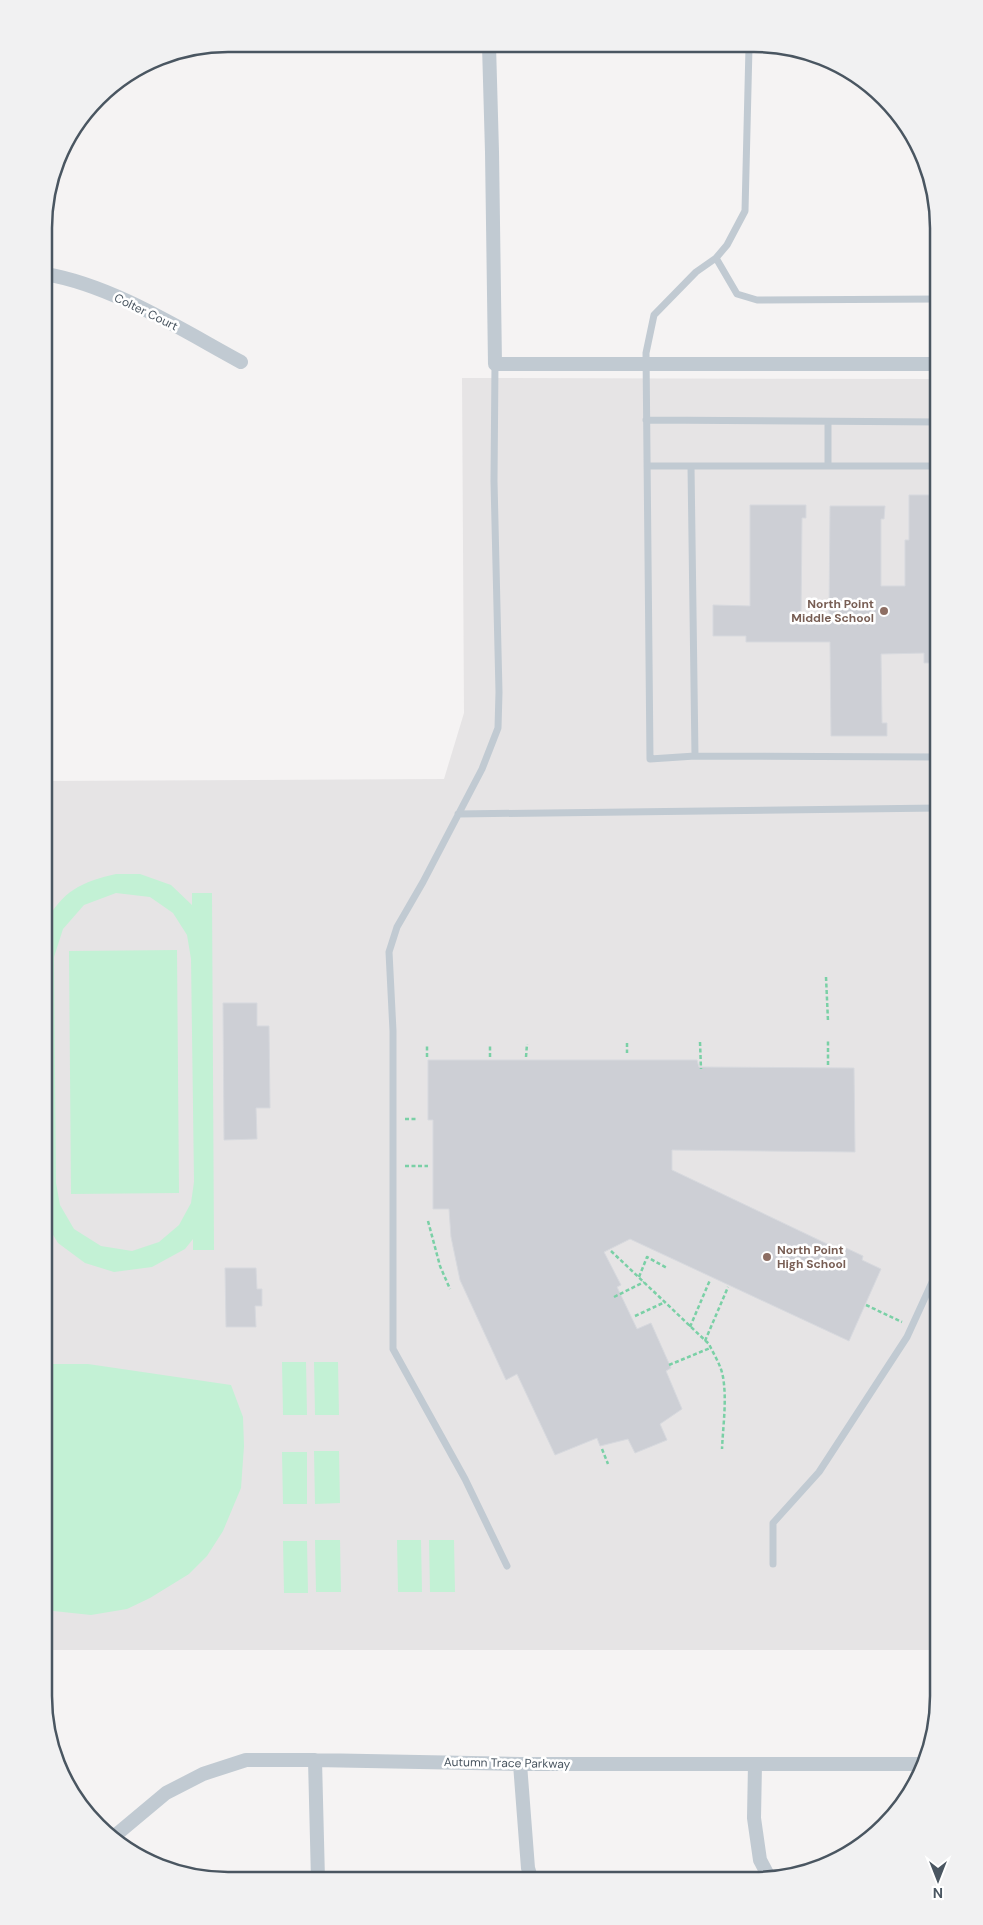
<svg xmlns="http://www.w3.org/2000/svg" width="983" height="1925" font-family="'DM Sans',sans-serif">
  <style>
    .education { fill: #e6e4e5 }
    .green { fill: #c3f1d5; fill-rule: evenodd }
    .building { fill: #cdcfd5; stroke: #d7d9de }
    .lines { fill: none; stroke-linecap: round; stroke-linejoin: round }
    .path { stroke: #7ad0a6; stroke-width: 2.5; stroke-dasharray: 4 2.5; stroke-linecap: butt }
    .lane { stroke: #c1cad2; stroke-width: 7 }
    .street { stroke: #c1cad2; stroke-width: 14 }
    .education-dot { fill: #8d6e63; stroke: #fff; stroke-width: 2 }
    .labels { text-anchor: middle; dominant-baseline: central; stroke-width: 5; stroke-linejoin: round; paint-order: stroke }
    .street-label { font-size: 12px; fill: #4a5661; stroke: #fff }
    .education-label { font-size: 12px; font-weight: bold; fill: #785e54; stroke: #fff; text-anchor: end }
    .rim { fill: none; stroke: #4a5661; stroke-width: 2.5 }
  </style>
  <rect width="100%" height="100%" fill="#f5f3f3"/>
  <!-- education -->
  <path class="education" d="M462,378l477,1v1271h-895l1,-869 399,-2 20,-66z"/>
  <!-- green -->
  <path class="green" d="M116,874h24l31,11 21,20v-12h20l2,357h-21v-11l-8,10 -33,18 -38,5 -29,-9 -27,-20 -14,-23 1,-296c17,-33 36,-42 71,-50zM116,893l34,4 23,16 14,22 4,24 3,223 -3,21 -12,22 -20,17 -27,9 -31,-5 -27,-17 -14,-24 -4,-22 -2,-226 9,-28 21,-24z
    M177,950l2,243 -108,1 -2,-243z
    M282,1362h24l1,53h-24z
    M314,1362h24l1,53h-24z
    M44,1364h44l143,21 12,32 1,29 -3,42 -18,43 -16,25 -18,18 -39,24 -23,11 -36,6 -47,-5z
    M314,1451h25l1,52 -25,1z
    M282,1452h25v52h-24z
    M315,1540h25l1,52h-25z
    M397,1540h24l1,52h-24z
    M429,1540h25l1,52h-25z
    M283,1541h24l1,52h-24z"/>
  <!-- building -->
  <path class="building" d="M909,495h30v168h-15v-10l-43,1 1,69h5v13h-56l-1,-94h-84v-6h-33v-31l37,1v-101h56v13h-4l-1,97 28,1 1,-110h55l-1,13h-3v67h24v-46h4z
    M223,1003h34v23h12l1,82h-14l1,31 -33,1z
    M428,1060h269l2,7 155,1 1,84 -183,-2v20l172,82 2,-4 17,8 -1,4 19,9 -32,72 -219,-102 -26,13 17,33 -4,2 20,42 14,-6 20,45 -5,3 16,38 -22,15 7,16 -32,13 -7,-14 -28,7 -3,-8 -42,17 -38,-81 -11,6 -46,-100 -9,-43 -2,-28h-16v-89h-5z
    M225,1268h31l1,21h5v17h-7l1,21h-30z"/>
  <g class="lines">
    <!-- path -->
    <path class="path" d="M826,977l2,44
      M700,1042l1,27
      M627,1043v10
      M427,1057v-13
      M490,1057v-13
      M526,1057l1,-13
      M828,1065v-24
      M405,1119h13
      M405,1166h23
      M428,1221l12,45 10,23
      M611,1251l98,93c5,11 12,21 14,33 4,23 0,49 -1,72
      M639,1277l8,-20 20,11
      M614,1297l30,-15
      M866,1305l36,17
      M635,1316l30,-14
      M690,1327l20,-47
      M705,1341l23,-54
      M669,1365l41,-17
      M602,1449l6,15"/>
    <!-- lane -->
    <path class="lane" d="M749,47l-4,164 -18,34 -11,13 -20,14 -42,43 -8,38 4,406 45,-3 244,1
      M716,258l21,36 20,6 182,-1
      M495,364l-1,117 5,211 -1,36 -16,41 -59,113 -26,45 -8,25 4,79v318l72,130 42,87
      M646,420l293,2
      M828,422v44
      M647,466h292
      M691,466l4,290
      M458,814l481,-6
      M773,1564v-41l46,-51 88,-135 32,-70"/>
    <!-- street -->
    <path class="street" d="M489,45l3,107 3,212h444
      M45,274c67,11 137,56 196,88
      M315,1760l3,120
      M520,1764l8,104 4,13
      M755,1764l-1,54 6,42 10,19
      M111,1839l55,-46 37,-19 43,-14h69l205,4h406"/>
  </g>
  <!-- markers -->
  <g class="education-dot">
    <circle cx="884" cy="611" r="5"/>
    <circle cx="767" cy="1257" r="5"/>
  </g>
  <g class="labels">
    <!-- street labels -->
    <g class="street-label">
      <text transform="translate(146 312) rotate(26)">Colter Court</text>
      <text transform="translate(507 1763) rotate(1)">Autumn Trace Parkway</text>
    </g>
    <!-- education labels -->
    <g class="education-label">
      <text x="874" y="604">North Point<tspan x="874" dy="14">Middle School</tspan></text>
      <text x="777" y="1250" text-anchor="start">North Point<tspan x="777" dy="14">High School</tspan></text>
    </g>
  </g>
  <!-- crop -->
  <path d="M0 0H983V1925H0ZM228 52H754A176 176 0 0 1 930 228V1696A176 176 0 0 1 754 1872H228A176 176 0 0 1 52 1696V228A176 176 0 0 1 228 52Z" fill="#f1f1f2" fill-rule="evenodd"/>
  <path class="rim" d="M228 52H754A176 176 0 0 1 930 228V1696A176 176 0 0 1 754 1872H228A176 176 0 0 1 52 1696V228A176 176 0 0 1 228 52Z"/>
  <!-- north arrow -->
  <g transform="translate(938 1880) rotate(180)" stroke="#ffffff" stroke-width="4" paint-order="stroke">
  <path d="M0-4L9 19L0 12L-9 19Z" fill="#4a5661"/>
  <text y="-8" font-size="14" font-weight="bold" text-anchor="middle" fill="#4a5661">N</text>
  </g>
</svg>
